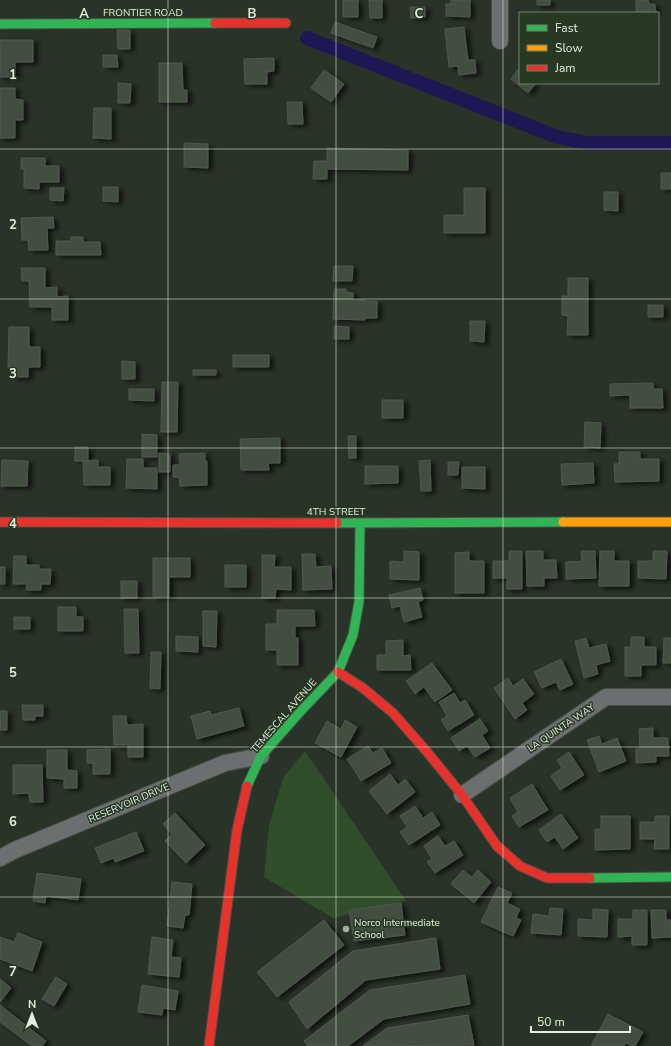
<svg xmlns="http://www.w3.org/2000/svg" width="671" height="1046" font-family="'Nunito Sans',sans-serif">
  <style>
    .green { fill: #314e2b }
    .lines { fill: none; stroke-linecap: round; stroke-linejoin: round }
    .canal { stroke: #1d1854; stroke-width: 14 }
    .building { fill: #43503f; stroke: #50584f; filter: url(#shadow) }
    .street-casing { stroke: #485046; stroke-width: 18 }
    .fast-casing { stroke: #485046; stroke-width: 11 }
    .slow-casing { stroke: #485046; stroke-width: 11 }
    .jam-casing { stroke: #485046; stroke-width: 11 }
    .street { stroke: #6b6f6f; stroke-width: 16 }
    .fast { stroke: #30b455; stroke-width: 9 }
    .slow { stroke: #ff9f0a; stroke-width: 9 }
    .jam { stroke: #e5322d; stroke-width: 9 }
    .grid { fill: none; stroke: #e3eee0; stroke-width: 1; stroke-opacity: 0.55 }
    .poi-dot { fill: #a2ada0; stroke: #273823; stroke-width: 1.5 }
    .labels { text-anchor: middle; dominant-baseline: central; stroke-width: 3; stroke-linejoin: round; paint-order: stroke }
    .street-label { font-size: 10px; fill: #e3eee0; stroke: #273823 }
    .poi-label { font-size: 10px; fill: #e3eee0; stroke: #273823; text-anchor: start }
    .grid-label { font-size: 13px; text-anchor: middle; font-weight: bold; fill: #e3eee0; stroke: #273823; stroke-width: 3; stroke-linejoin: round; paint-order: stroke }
  </style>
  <defs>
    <filter id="shadow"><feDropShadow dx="4.5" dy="2.5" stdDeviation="2" flood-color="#0009"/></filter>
  </defs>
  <rect width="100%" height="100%" fill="#2a3328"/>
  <!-- green -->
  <path class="green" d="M305,751l101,150 -73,17 -69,-41 5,-52 14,-47z"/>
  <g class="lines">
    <!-- canal -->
    <path class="canal" d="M307,38l250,99 31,6h83"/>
  </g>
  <!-- building -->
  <path class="building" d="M343,0h15v17h-15z
    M369,0h13v18h-12z
    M451,0h19v17l-24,-1v-12h5z
    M537,0h13v5h-13z
    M636,0h12l1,4h6l1,9h-20z
    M410,7h15v10l-14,1z
    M335,22l42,15 -4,11 -42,-15z
    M464,27l4,33h7l1,13 -17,2 -1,-9 -9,1 -4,-38z
    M117,30h13v19h-12z
    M0,40h33v22h-18v15h-15z
    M103,55h14l1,12h-15z
    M274,58v13l-7,1v12h-22l-1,-25z
    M159,63h23l1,27h4v12h-28z
    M520,67v16h16l-8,10 -17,-14z
    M324,70l20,14 -13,18 -20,-14z
    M118,83l13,1 -1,19h-12z
    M0,88h15v11l8,1v20h-8v18h-15z
    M287,102h15l1,22h-15z
    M94,108h17v31l-18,-1z
    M184,143l24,1v24l-24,-1z
    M327,148l81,2v20l-81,-1v10h-14l1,-18h13z
    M21,158h24v8h14v16h-20v7l-15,-1v-19h-3z
    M661,173h10v16h-10z
    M103,187h15v15l-15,-1z
    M50,188h14l-1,13 -13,-1z
    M464,188h21v45h-41v-18h20z
    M604,192h14v19l-14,-1z
    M53,217l1,11h-7l1,22h-19l-1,-10h-6l-1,-22z
    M71,237h12v5h17l1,13h-45v-14h15z
    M334,266h19l-1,15h-19z
    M21,268h24v20l12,-1v10l11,-1v24h-16v-13h-22l-1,-26h-7z
    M568,278h20v57h-21l1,-19 -6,-1v-19h6z
    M334,289h12v3l7,1v7h12v1h12v17h-12v2l-32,-1z
    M648,305h15v12h-15z
    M470,321h15l-1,21 -14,-1z
    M334,326l15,1v12h-15z
    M9,327h20v20h11v20h-12v10h-15v-10h-5z
    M233,355h36v12h-36z
    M122,361l13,1v17h-13z
    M193,370h23v5h-23z
    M162,382h16l-1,50h-16z
    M653,383v6h9l1,19h-33v-13l-20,1v-12z
    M129,389h25v12l-25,-1z
    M382,400h21v18h-21z
    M585,422l16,1 -1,25 -16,-1z
    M142,434l15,1v22h-15z
    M348,436h8v22h-7z
    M280,438v25h-12l1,7h-28l-1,-31z
    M75,447h13v14h-13z
    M619,452h21v7h19v22l-44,1 -1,-18h5z
    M159,453l11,1v18h-11z
    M205,453v8h2v24l-27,1 -1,-9h-6v-12h7l-1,-11z
    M127,459h16v9h14v21l-31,-1z
    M2,460l26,1 -1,25h-26z
    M98,460v7h12v18h-26l-1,-24z
    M430,460l1,31h-10l-2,-30z
    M448,462h11l-1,13h-10z
    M593,463l1,20 -32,2 -1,-21z
    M365,466h33v17l-33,1z
    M462,467h23v22l-23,-1z
    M404,551l15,1v28l-29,-1v-18l14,1z
    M509,551h13v38h-15v-11h-14v-17h16z
    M526,551h17v9h13l1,18h-13v8h-17z
    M581,551h14l1,27 -30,1v-17l16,-1z
    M600,551h14v10h15v25h-30z
    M653,551h14l-1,28 -28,-1v-17h15z
    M469,552v9h15v32h-29v-40z
    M302,554h13l1,13 15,-1 1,23 -29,1z
    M262,555h13l-1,12h17v23l-15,-1 -1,9h-13z
    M14,556h12v9h13v4h12l-1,15h-9v6h-15l1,-6h-14z
    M153,558h37v19h-21v20h-16z
    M225,565h21v22h-21z
    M0,567h5v17h-5z
    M121,581h16v17h-16z
    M420,588l3,12 -5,2 4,15 -18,5 -4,-16 -8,2 -3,-13z
    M58,607h18v10h7v14h-25z
    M124,609h14l1,44h-14z
    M277,610h37l1,16h-20v12h3v27h-21v-15h-11v-26h11z
    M203,611h14l-1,36 -13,-1z
    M14,617h16v12h-16z
    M176,636l22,1v15l-22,-1z
    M631,637h13v10h12v18h-15v11h-16v-29h6z
    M586,638l3,10 17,-4 4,17 -14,4 2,9 -14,4 -9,-37z
    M664,638h7v25h-8z
    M403,640v16l7,-1 1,15h-34v-15h9v-14z
    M151,652h10l-1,37 -10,-1z
    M561,659l12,25 -13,6 -4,-8 -14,6 -8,-16z
    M432,663l20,27 -17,12 -11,-15 -9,7 -9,-13z
    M508,678l5,8 10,-7 11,15 -12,9 5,7 -12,9 -21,-31z
    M454,693l6,10 5,-3 9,15 -26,16 -7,-11 6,-4 -8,-14z
    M22,705h21v11h-8v4h-12z
    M239,708l5,18 -47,13 -6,-23 19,-5 1,4z
    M0,711h7v19h-7z
    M113,716h13l1,9 16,-1v33h-15v-12h-14z
    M480,719l8,12 -6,4 8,13 -15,9 -8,-11 -8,5 -8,-13z
    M345,720l12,7 -16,30 -26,-14 12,-22 14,8z
    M653,728v10h15l1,18h-13v6l-20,1v-14h4l-1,-20z
    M599,736l3,8 15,-6 9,23 -27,11 -12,-32z
    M368,746l5,7 9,-5 9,15 -30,18 -14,-22z
    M110,749v25h-17v-11h-6v-13z
    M47,750h20v20l10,1v17h-13v-9l-17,-1z
    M569,752l15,23 -24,15 -9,-14 11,-8 -5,-8z
    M13,765h29l1,37h-13l-1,-9 -16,1z
    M390,774l8,11 7,-6 10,13 -28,22 -18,-23z
    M532,784l16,26 -29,17 -7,-11 6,-4 -8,-14z
    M415,806l8,12 9,-6 8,13 -31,20 -9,-13 7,-5 -7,-11z
    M175,813l30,32 -19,18 -21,-22 7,-7 -9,-10z
    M561,814l17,24 -15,11 -8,-12 -8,5 -8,-12z
    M601,816h29v33l-35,1v-21h6z
    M655,816h14v33h-15l1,-10h-15v-17h15z
    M136,832l8,19 -29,11 -1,-4 -13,5 -6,-15z
    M438,836l7,10 9,-5 9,14 -28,18 -8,-11 5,-3 -8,-13z
    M463,870l9,7 6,-7 13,12 -17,21 -23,-19z
    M37,873l44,6 -3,21 -32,-4 -1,7 -12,-2z
    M172,882l20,2 -3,31h-4l-2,13 -16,-2z
    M498,887l14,6 -5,10 13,6 -4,9 5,2 -8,16 -32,-14z
    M401,903l4,32 -51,6 -5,-31z
    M550,908l13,1 -2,26 -30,-2 2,-19 16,2z
    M593,909l15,1 -1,27 -29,-1v-17l15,1z
    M633,910h14v35h-15v-9l-14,1v-18h15z
    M651,910h15v10h5v17l-19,1z
    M324,920l20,25 -67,52 -20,-25z
    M18,933l24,9 -10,29 -32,-12v-22l14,5z
    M152,937l21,3 -2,17 10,1 -2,19 -31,-3z
    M436,938l4,31 -74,11 -59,49 -18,-27 64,-51z
    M465,975l5,29 -86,15 -36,27h-40l-4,-5 66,-51z
    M56,977l11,7 -13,22 -12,-7z
    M0,979l11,9 -11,14z
    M142,985l36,6 -3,19 -12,-2 -1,7 -24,-3z
    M0,1005l46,36 -4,5h-10l-32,-24z
    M608,1014l35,18 -8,14h-3l-6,-3 -2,3h-33z
    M468,1015l6,30 -111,1 24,-18z"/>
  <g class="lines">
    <defs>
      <path id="street" d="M500,41v-41
        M462,795l144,-98h65
        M0,858l15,-8 210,-87 36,-7"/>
      <path id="fast" d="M0,24l215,-1
        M337,523l226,-1
        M247,786l14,-30 38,-43 39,-41 15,-37 6,-33 1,-79
        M590,878l81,-1"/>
      <path id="slow" d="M563,522h108"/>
      <path id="jam" d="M215,23h71
        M0,522l337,1
        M338,672l25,16 30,25 35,40 34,42 35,51 23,20 27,12h43
        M209,1046l28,-216 10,-44"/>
    </defs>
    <!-- street casing -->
    <use href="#street" class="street-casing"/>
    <!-- fast casing -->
    <use href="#fast" class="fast-casing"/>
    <!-- slow casing -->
    <use href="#slow" class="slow-casing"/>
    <!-- jam casing -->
    <use href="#jam" class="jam-casing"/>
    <!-- street -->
    <use href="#street" class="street"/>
    <!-- fast -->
    <use href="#fast" class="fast"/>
    <!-- slow -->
    <use href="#slow" class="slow"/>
    <!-- jam -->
    <use href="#jam" class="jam"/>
  </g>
  <!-- grid -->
  <path class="grid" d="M168,0v1046M336,0v1046M503,0v1046M0,149h671M0,299h671M0,448h671M0,598h671M0,747h671M0,897h671"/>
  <!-- markers -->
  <circle class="poi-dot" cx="346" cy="929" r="4"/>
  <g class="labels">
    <!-- street labels -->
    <g class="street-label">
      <text x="143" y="13">FRONTIER ROAD</text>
      <text x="336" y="512">4TH STREET</text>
      <text transform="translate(284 716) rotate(-49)">TEMESCAL AVENUE</text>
      <text transform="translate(561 728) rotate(-34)">LA QUINTA WAY</text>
      <text transform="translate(129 803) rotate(-23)">RESERVOIR DRIVE</text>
    </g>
    <!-- poi labels -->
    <g class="poi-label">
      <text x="354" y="923">Norco Intermediate<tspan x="354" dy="12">School</tspan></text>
    </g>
  </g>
  <g class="grid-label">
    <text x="84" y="18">A</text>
    <text x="252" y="18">B</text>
    <text x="419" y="18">C</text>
    <text x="13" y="79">1</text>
    <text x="13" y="229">2</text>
    <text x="13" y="378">3</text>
    <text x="13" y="528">4</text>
    <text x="13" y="677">5</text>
    <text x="13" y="826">6</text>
    <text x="13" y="976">7</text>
  </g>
  <!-- legend -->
  <rect x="519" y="12" width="140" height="72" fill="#273823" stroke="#72816f"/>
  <rect x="527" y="25" width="20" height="6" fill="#30b455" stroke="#72816f"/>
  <text x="555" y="32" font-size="12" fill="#e3eee0">Fast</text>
  <rect x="527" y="45" width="20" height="6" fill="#ff9f0a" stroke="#72816f"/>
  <text x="555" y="52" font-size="12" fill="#e3eee0">Slow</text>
  <rect x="527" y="65" width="20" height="6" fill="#e5322d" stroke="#72816f"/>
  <text x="555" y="72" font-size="12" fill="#e3eee0">Jam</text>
  <!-- north arrow -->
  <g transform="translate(32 1014)" stroke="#273823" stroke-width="3" paint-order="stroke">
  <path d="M0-3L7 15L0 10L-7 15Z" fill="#e3eee0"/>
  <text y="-6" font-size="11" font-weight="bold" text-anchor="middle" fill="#e3eee0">N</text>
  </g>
  <!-- scale -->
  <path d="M531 1026v6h99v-6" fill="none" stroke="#e3eee0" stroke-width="2"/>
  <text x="537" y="1026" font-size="12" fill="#e3eee0" stroke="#273823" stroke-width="3" paint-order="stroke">50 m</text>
</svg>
